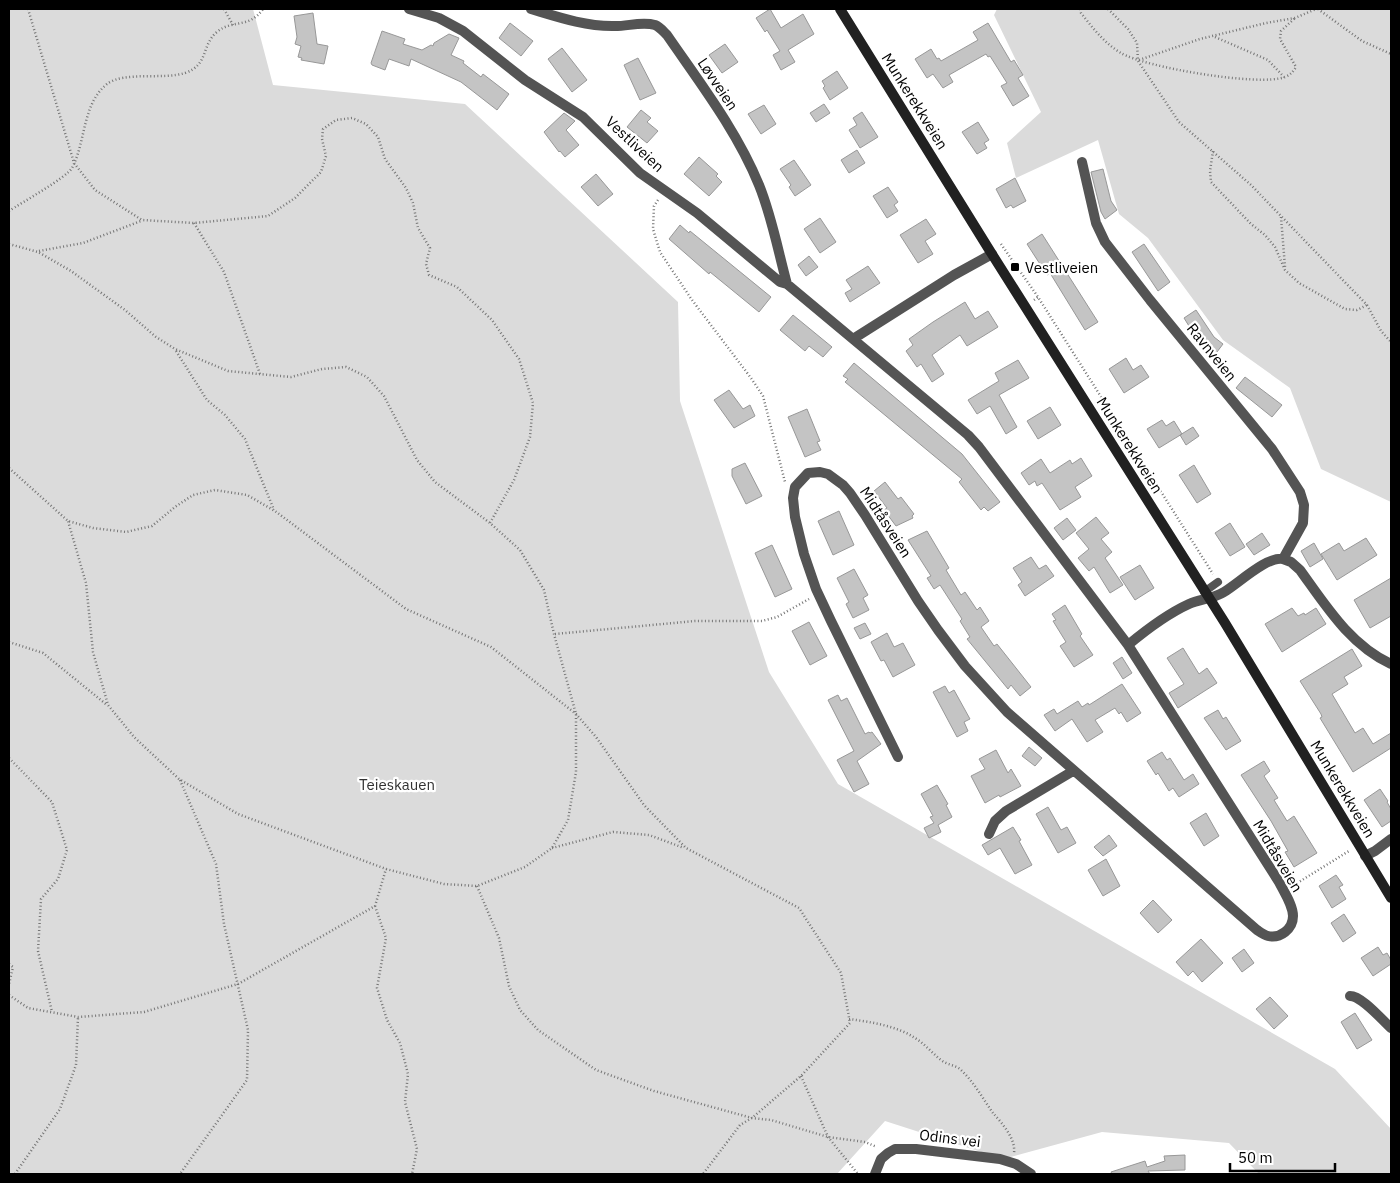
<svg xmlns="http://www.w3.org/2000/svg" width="1400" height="1183" font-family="'IBM Plex Sans',sans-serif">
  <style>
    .green { fill: #dbdbdb }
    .building { fill: #c4c4c4; stroke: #989898 }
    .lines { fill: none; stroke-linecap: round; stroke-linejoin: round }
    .path { stroke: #767676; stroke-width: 2.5; stroke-dasharray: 1 2.5; stroke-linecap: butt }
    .service { stroke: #545454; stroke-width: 8 }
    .minor { stroke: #545454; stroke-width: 10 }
    .secondary { stroke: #212121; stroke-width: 10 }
    .poi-dot { fill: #000; stroke: #fff; stroke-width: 2 }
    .labels { text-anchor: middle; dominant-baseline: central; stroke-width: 4.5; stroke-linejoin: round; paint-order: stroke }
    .street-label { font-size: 15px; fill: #000; stroke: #fff }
    .poi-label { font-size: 15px; fill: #000; stroke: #fff; text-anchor: start }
    .park-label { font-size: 15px; fill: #323232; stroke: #fff }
  </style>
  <rect width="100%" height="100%" fill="#fff"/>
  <!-- green -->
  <path class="green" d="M9,9h244l20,76 192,19 213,198 2,99 89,271 69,112 497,285 56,60v45h-132l-30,-31 -127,-11 -99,27 -118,-38 -48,53h-828z
    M997,9h394v493l-70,-33 -31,-81 -67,-48 -75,-102 -29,-24 -21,-74 -82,38 -9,-35 34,-31 -47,-97z"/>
  <!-- building -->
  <path class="building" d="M770,9l11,19 22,-14 11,20 -26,16 7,12 -14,8 -8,-15 7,-4 -13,-21 -2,2 -9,-14z
    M313,13l4,31 11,2 -4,18 -23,-4 1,-2 -4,-1 3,-11 -6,-2 2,-7 -3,-21z
    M510,23l23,18 -12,15 -22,-18z
    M988,23l23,39 3,-2 9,15 -5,3 11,18 -16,10 -12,-20 6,-3 -17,-27 -2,1 -2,-3 -37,21 4,7 -10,6 -10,-14 -6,4 -12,-19 16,-10 6,10 2,-1 2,3 37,-21 -5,-8z
    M382,31l23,8 -2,5 19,6 9,-5 2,1 1,-3 15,-9 10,4 -8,17 13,6 -1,2 18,14 2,-3 26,20 -12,16 -36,-28 -50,-23 -2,7 -20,-7 -4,11 -13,-5 -1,-2z
    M725,44l13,18 -16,11 -13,-18z
    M562,48l25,32 -15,12 -24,-33z
    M638,58l18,35 -16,7 -16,-35z
    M837,71l11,17 -18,12 -7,-12 2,-2 -3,-5z
    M824,104l6,9 -14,9 -6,-9z
    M764,105l12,19 -15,10 -13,-20z
    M641,110l10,8 -4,4 11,9 -11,12 -20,-16z
    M862,112l16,25 -18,11 -11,-18 8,-5 -4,-7z
    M564,113l11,8 -9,9 13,15 -14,12 -5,-6 -1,1 -15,-20z
    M978,122l11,18 -5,3 3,5 -10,6 -15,-22z
    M857,150l8,13 -16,10 -8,-13z
    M699,157l19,17 -2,2 6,6 -13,14 -25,-22z
    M794,160l17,25 -16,11 -6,-9 2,-2 -11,-16z
    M1103,169l8,32 6,9 -12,9 -4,-7 -10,-40z
    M596,174l17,20 -15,12 -17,-19z
    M1015,178l11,23 -13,7 -2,-3 -5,3 -10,-19z
    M888,187l10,15 -4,3 4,6 -11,7 -14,-22z
    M820,218l16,24 -16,11 -16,-24z
    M926,219l10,15 -11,7 8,13 -15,9 -18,-28z
    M680,225l9,8 1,-2 81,66 -12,15 -49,-40 -1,2 -40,-35z
    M1042,234l56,88 -13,8 -35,-57 -3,2 -20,-31z
    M1144,244l26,38 -12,9 -26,-39z
    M809,256l9,11 -12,9 -8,-11z
    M868,266l12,17 -30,19 -5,-9 7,-4 -6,-9z
    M965,302l10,17 13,-8 10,16 -31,19 -7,-11 -28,20 12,19 -12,8 -11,-18 -4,3 -11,-16 7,-6 -4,-6 24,-17z
    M1196,310l18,27 9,7 -9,12 -12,-9 -18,-29z
    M793,315l39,32 -9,10 -14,-11 -4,5 -25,-21z
    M1126,358l7,12 8,-5 8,12 -25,16 -15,-24z
    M1018,360l11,18 -30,17 18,32 -11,7 -16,-28 -13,8 -9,-14 31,-19 -4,-8z
    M854,363l108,91 38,48 -12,9 -4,-4 -3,3 -22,-28 3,-3 -117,-97 3,-3 -5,-3z
    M1245,377l37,28 -10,12 -36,-29z
    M729,390l14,19 7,-4 5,11 -21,12 -20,-28z
    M1050,407l11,18 -23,14 -11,-18z
    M807,409l13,32 -3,1 4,8 -16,7 -17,-40z
    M1162,420l4,6 8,-5 8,13 -23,14 -12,-19z
    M1193,427l6,9 -13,9 -6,-10z
    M1081,458l11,18 -17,11 6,10 -21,13 -18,-27 -5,3 -2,-5 -6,4 -8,-12 20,-14 9,14 20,-13 2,4z
    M745,463l17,33 -16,8 -14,-28v-7z
    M1194,465l17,29 -14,9 -18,-28z
    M885,482l13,17 3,-2 13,17 -2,2 1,2 -17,8 -12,-16 3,-2 -13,-17z
    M839,511l15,34 -21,10 -15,-34z
    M1096,517l13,16 -8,6 11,13 -7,6 18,27 -13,8 -16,-26 -5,4 -11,-13 11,-9 -13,-16z
    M1067,518l9,12 -13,10 -9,-12z
    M1230,523l15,24 -15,9 -15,-23z
    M927,531l22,37 -3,2 15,25 4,-3 12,18 3,-3 9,14 -8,6 13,19 3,-2 34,43 -11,9 -9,-11 -3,4 -41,-50 3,-2 -10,-16 2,-2 -22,-34 -6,4 -7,-11 4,-2 -23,-36z
    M1262,533l8,12 -16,10 -8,-11z
    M1366,538l11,17 -40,25 -16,-26 18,-11 5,8z
    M1314,543l9,16 -13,8 -9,-16z
    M772,545l20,44 -17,8 -20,-44z
    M1031,557l8,12 7,-4 8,11 -29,20 -7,-11 4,-3 -9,-14z
    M1140,565l14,23 -19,12 -15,-23z
    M854,569l14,26 -5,3 6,12 -16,8 -7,-14 3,-2 -12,-24z
    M1391,578v38l-21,12 -16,-28z
    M1065,605l17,29 -2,2 13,19 -19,12 -14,-21 6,-4 -13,-21 3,-1 -4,-6z
    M1292,608l6,8 6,-3 1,2 11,-7 10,16 -44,28 -17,-28z
    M809,622l18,34 -17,9 -18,-34z
    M865,623l6,11 -11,5 -6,-11z
    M887,633l7,14 9,-4 12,22 -22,12 -9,-17 -3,1 -10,-19z
    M1183,648l16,26 8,-6 10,15 -39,25 -9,-15 15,-9 -17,-26z
    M1352,649l10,17 -18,11 4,7 -16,10 23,39 8,-5 10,16 18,-11v15l-38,24 -33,-54 2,-1 -1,-3 -21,-33z
    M1122,657l10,16 -9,6 -10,-16z
    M1122,684l19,29 -14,9 -6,-10 -2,2 -4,-6 -20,12 8,12 -16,10 -15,-23 -17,12 -11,-16 10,-6 3,5 21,-13 4,6 6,-4 1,2z
    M945,686l4,7 5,-3 16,29 -6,3 4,9 -11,6 -24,-45z
    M838,695l3,6 6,-3 18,36 4,-2 1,1 2,-1 9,12 -24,17 12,23 -15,8 -17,-32 17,-9 -26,-51z
    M1218,710l5,9 3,-2 15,24 -15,9 -22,-32z
    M1029,747l13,11 -7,8 -13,-10z
    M996,750l12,23 3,-4 10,17 -21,11 -1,-2 -14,8 -14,-27 14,-7 -6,-10z
    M1162,752l5,8 3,-2 14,22 9,-6 6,10 -20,13 -6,-9 -4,3 -11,-18 -2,2 -9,-14z
    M1264,761l6,10 -6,5 14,22 -4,2 13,21 7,-5 23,37 -23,14 -9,-15 3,-1 -17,-30 -30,-46z
    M937,785l11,19 -2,1 6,12 -14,8 3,7 -12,6 -5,-10 10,-5 -4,-6 3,-1 -12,-22z
    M1380,789l8,12 -1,1 4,7v12l-9,6 -18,-27z
    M1048,807l13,23 6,-3 9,16 -18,10 -22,-39z
    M1206,813l13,23 -15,10 -14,-23z
    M1013,827l8,13 -2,1 13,24 -17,9 -15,-26 -12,7 -6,-10z
    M1109,835l8,11 -14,10 -9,-9z
    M1106,859l14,27 -17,10 -15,-26z
    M1336,875l7,10 -4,2 7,12 -14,9 -13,-22z
    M1153,900l19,20 -14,13 -18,-20z
    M1344,914l12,19 -13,9 -12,-19z
    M1201,939l22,24 -21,19 -9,-11 -5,5 -12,-14z
    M1378,947l5,8 4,-2 4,7v4l-18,12 -12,-18z
    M1244,949l10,14 -12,9 -10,-14z
    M1270,997l18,19 -14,13 -18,-20z
    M1355,1013l17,27 -15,9 -16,-27z
    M1185,1155v15l-37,1 2,3h-38l-1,-2 34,-11 2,6 18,-6 -1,-5z"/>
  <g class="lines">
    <!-- path -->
    <path class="path" d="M28,9l46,154 21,27 47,30 52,3 74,-7 27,-18 26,-26 5,-16 -4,-17 1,-10 13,-9 16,-2 14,6 12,13 7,22 21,29 7,15 5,25 12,20 -4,16 3,11 28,12 35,33 27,39 14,44 -3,34 -16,43 -24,43
      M224,9l9,16
      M1080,9l1,4c11,14 23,30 40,40 23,14 138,34 164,24 5,-2 8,-5 11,-10l-16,-28 1,-8 14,-13
      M1108,9l20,20 9,14 1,18 41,61 72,63 116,120 14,26 10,11
      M1318,9l44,32 29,13
      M1215,37l53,23 16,17
      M1139,60l61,-21 66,-16 29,-5 21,-9
      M1213,151l-3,20 1,11 40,42 14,11 10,12 10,23 14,13 46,26 12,1 10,-5
      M658,200l-4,6 -1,23 7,23 32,48 59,78 12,18 22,86
      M9,211c12,-8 57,-33 63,-43 14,-26 10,-64 35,-84 17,-13 56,-4 78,-11 24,-8 16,-28 32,-41 15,-13 32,-3 46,-23
      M1281,217l4,50
      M194,223l30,49 36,102
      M9,244l29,8 33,19 54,39 31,27 19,12 53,22 63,6 31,-8 24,-2 21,10 17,19 33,64 18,22 55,41 30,27 24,40 10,44 22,80v58l-8,48 -16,28 -27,19 -48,19 -33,-2 -58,-15 -148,-55 -59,-35 -45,-42 -26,-32 -15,-53 -7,-69 -18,-62
      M1001,244l37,53
      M39,251l44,-8 58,-22
      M1034,300l4,-3 175,277
      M176,351l31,49 18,15 20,24 29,71
      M9,468l59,53 25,7 33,4 26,-6 23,-19 18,-12 22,-5 32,5 28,16 131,98 85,38 85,67 20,23 48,68 42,43 113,60 42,65 9,50 -49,53 -49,42 -12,7 -37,49
      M555,634l140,-13h67l15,-4 32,-18
      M9,642l34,11 64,52
      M9,758l43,44 15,48 -9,29 -17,20 -3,52 14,61
      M180,780l36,84 8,60 24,106 -1,50 -67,94
      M552,848l61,-16 36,3 35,13
      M1294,885l55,-34
      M477,886l22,52 10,48 11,24 18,20 58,40 58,21 98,27 19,2 57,17 37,5 12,5
      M375,906l11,32 -9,50 10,32 13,23 8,31 -3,28 12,47 -5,25
      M9,964l4,3 -4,17
      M9,995l19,13 50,9 66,-5 94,-28 137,-78 11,-37
      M849,1019c22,3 48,7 66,19 10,6 17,15 26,22 6,5 15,5 20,10 13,12 22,29 32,43 9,10 23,26 21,40
      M801,1076l27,61 30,37
      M15,1174l45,-65 16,-44 2,-48"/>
    <!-- service -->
    <path class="service" d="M1204,592l14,-10"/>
    <!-- minor -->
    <path class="minor" d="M409,9l30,9 24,13 62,49 58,37 57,56 57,40 83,69 7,2 181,151 11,12 149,198
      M531,9c27,8 53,17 81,17 14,1 29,-5 43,-1 5,2 8,6 12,10 33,48 70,96 92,150 13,32 19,66 28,99
      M853,339l101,-64 38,-21
      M1283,559l8,3 9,8c26,36 50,75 91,94
      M898,757l-67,-136 -15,-32 -12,-35 -9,-37 -2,-19 2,-11 13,-14 12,-1 8,2 15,11 7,8 15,22 53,86 20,29 27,36 42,46 250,218c3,2 7,5 11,6 12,3 25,-7 25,-20 0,-11 -9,-24 -14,-34l-151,-237c18,-15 39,-31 61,-41 11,-5 24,-5 35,-12 15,-9 43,-36 59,-33l20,-36 1,-18 -4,-13 -28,-43 -122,-149 -45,-58 -9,-19 -14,-61
      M989,834l6,-13 11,-10 67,-40
      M1365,856l10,-5 16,-12
      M1350,996c12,0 32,24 41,32
      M875,1174l6,-15 7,-6 7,-4h21l84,10 16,5 15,10"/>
    <!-- secondary -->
    <path class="secondary" d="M840,9l150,242 235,372 166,275"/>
  </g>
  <!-- markers -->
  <rect class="poi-dot" x="1010" y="262" width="10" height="10" rx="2.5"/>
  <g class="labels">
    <!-- street labels -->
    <g class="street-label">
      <text transform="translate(718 84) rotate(56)">Løvveien</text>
      <text transform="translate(915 101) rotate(58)">Munkerekkveien</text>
      <text transform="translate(635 144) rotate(43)">Vestliveien</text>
      <text transform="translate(1212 352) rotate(51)">Ravnveien</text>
      <text transform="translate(1130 445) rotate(58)">Munkerekkveien</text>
      <text transform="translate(886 522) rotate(57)">Midtåsveien</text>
      <text transform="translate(1343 789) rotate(59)">Munkerekkveien</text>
      <text transform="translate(1278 856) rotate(59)">Midtåsveien</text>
      <text transform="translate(950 1138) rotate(7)">Odins vei</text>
    </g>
    <!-- poi labels -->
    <g class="poi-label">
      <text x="1025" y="267">Vestliveien</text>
    </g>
    <!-- park labels -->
    <g class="park-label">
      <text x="397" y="784">Teieskauen</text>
    </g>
  </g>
  <!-- border -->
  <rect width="1400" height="1183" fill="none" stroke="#000000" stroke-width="20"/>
  <!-- scale -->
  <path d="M1230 1163v8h105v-8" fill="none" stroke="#000000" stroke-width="2.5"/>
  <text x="1238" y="1163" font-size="15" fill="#000000" stroke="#ffffff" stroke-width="4" paint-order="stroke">50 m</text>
</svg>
